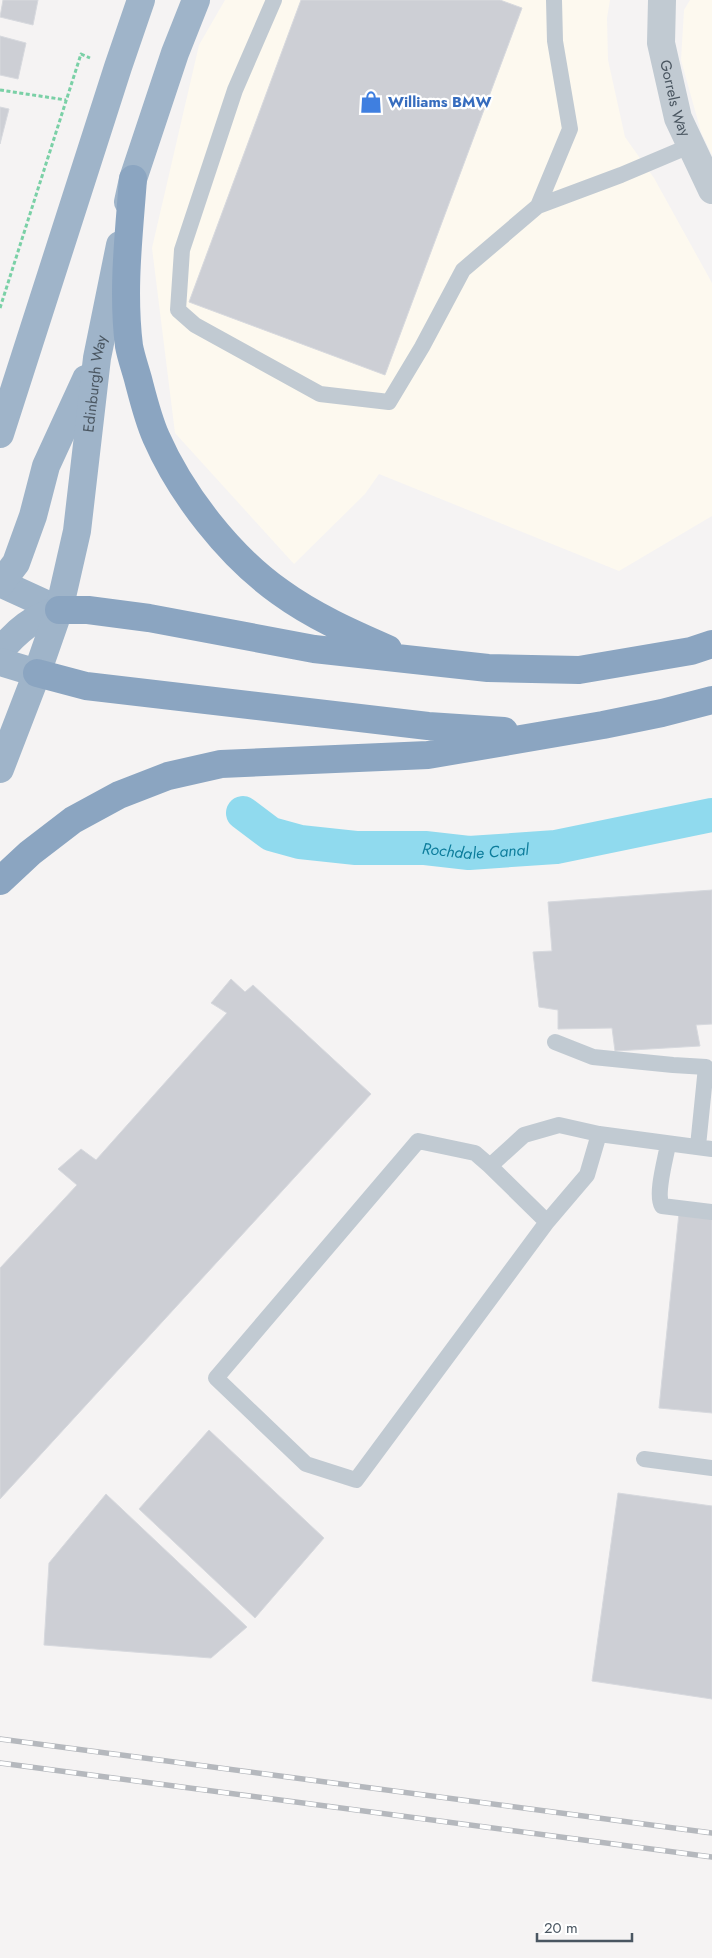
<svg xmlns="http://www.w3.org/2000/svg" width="712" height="1958" font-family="Jost,sans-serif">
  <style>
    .commercial { fill: #fdf9ef }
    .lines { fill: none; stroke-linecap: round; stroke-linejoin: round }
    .canal { stroke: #90daee; stroke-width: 34 }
    .building { fill: #cdcfd5; stroke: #d7d9de }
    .path { stroke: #7ad0a6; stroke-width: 3; stroke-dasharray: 4 2.5; stroke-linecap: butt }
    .service { stroke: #c1cad2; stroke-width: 16 }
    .minor { stroke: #c1cad2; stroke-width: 28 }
    .trunk { stroke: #9fb4c9; stroke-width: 28 }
    .motorway { stroke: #8ba5c1; stroke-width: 28 }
    .rail-casing { stroke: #b5b8bd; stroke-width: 5.5 }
    .rail { stroke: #fff; stroke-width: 4; stroke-dasharray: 11; stroke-linecap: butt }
    .labels { text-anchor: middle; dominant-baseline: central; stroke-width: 4.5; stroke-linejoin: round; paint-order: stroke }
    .street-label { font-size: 15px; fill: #4a5661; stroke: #fff }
    .shop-label { font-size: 15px; font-weight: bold; fill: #366cbe; stroke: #fff; text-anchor: start }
    .water-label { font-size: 16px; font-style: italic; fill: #0c7c9b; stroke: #fff }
  </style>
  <rect width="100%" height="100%" fill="#f5f3f3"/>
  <!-- commercial -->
  <path class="commercial" d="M225,0h385l-3,18 1,42 17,77 29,41 58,105v233l-93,55 -240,-97 -14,20 -71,70 -119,-131 -23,-185 47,-203z
    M690,0h22v155l-11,-23 -20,-72 3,-50z"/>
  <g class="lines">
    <!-- canal -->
    <path class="canal" id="s1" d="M243,813l28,21 29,8 56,6h69l44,5 87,-6 156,-32"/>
  </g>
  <!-- building -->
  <path class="building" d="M3,0h35l-5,25 -33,-8z
    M301,0h199l22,8 -137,367 -196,-73z
    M0,36l26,7 -8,36 -18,-4z
    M0,107l9,2 -9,35z
    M712,890v134l-16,1 4,21 -85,5 -3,-23 -54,1v-19l-19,-3 -6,-55 19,-1 -4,-49z
    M231,979l14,13 8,-7 118,109 -371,405v-231l77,-83 -19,-16 23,-20 15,11 131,-147 -16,-10z
    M679,1213l33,4v196l-53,-5z
    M209,1430l115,108 -69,80 -116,-109z
    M618,1493l94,13v193l-120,-18z
    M106,1494l141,133 -36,31 -167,-13 5,-82z"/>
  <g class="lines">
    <!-- path -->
    <path class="path" d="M0,90l66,10
      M0,308l81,-254 9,4"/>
    <!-- service -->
    <path class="service" d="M274,0l-39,90 -53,160 -4,60 17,15 125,69 69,8 33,-55 41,-77 75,-64 83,-31 71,-30
      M538,206l32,-77 -15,-88 -1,-41
      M555,1042l38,15 80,8 33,2 -8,79
      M668,1144c-2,14 -13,50 -6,62l50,6
      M490,1166l34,-31 35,-10 40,9 113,15
      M547,1222l-57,-56 -15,-13 -57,-12 -202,237 90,86 50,16 191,-258 40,-47 12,-41
      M644,1459l68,9"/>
    <!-- minor -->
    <path class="minor" id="s2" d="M662,0l-1,43 17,75 34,72"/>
    <!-- trunk -->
    <g class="trunk">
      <path d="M128,202l5,-23 42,-126 21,-53"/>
      <path d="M0,434l118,-367 23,-67"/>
      <path d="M0,583l59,27"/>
      <path d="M0,584l16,-21 17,-47 13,-50 40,-87"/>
      <path d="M0,651c17,-20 33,-34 59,-41"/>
      <path d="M0,662l37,11"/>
      <path id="s3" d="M0,769l37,-96 22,-63 18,-79 20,-173 23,-113"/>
    </g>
    <!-- motorway -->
    <path class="motorway" d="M133,179c-4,55 -11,111 -4,167 2,11 6,22 9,33 5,19 10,40 18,58 25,57 73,119 124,155 33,24 71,41 108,57
      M59,610h29l61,8 165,31 174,19 91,2 112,-19 21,-7
      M37,673l49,13 342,40 76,5
      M0,881l30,-28 43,-33 46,-25 49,-19 53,-12 207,-9 175,-30 59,-12 50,-13"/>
    <defs>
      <path id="rail" d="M0,1739l712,94
        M0,1763l712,94"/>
    </defs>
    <!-- rail casing -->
    <use href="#rail" class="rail-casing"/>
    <!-- rail -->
    <use href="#rail" class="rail"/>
  </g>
  <!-- icons -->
  <defs>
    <symbol id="shop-bare" viewBox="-9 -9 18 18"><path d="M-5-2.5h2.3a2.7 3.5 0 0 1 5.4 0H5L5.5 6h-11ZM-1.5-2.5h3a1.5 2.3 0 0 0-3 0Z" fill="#3f7fe0" stroke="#fff" stroke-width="2.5" paint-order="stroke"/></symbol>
  </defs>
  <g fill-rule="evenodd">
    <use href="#shop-bare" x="355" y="86" width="32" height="32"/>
  </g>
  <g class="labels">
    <!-- street labels -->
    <g class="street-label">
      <text stroke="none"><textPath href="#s2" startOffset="100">Gorrels Way</textPath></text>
      <text stroke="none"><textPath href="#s3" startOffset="399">Edinburgh Way</textPath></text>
    </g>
    <!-- shop labels -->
    <g class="shop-label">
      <text x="388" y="102">Williams BMW</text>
    </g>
    <!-- water labels -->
    <g class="water-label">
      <text stroke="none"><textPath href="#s1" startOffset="241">Rochdale Canal</textPath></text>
    </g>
  </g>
  <!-- scale -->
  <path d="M537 1933v8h95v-8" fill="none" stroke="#4a5661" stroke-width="2.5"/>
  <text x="544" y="1933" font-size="15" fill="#4a5661" stroke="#ffffff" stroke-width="4" paint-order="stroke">20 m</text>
</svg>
